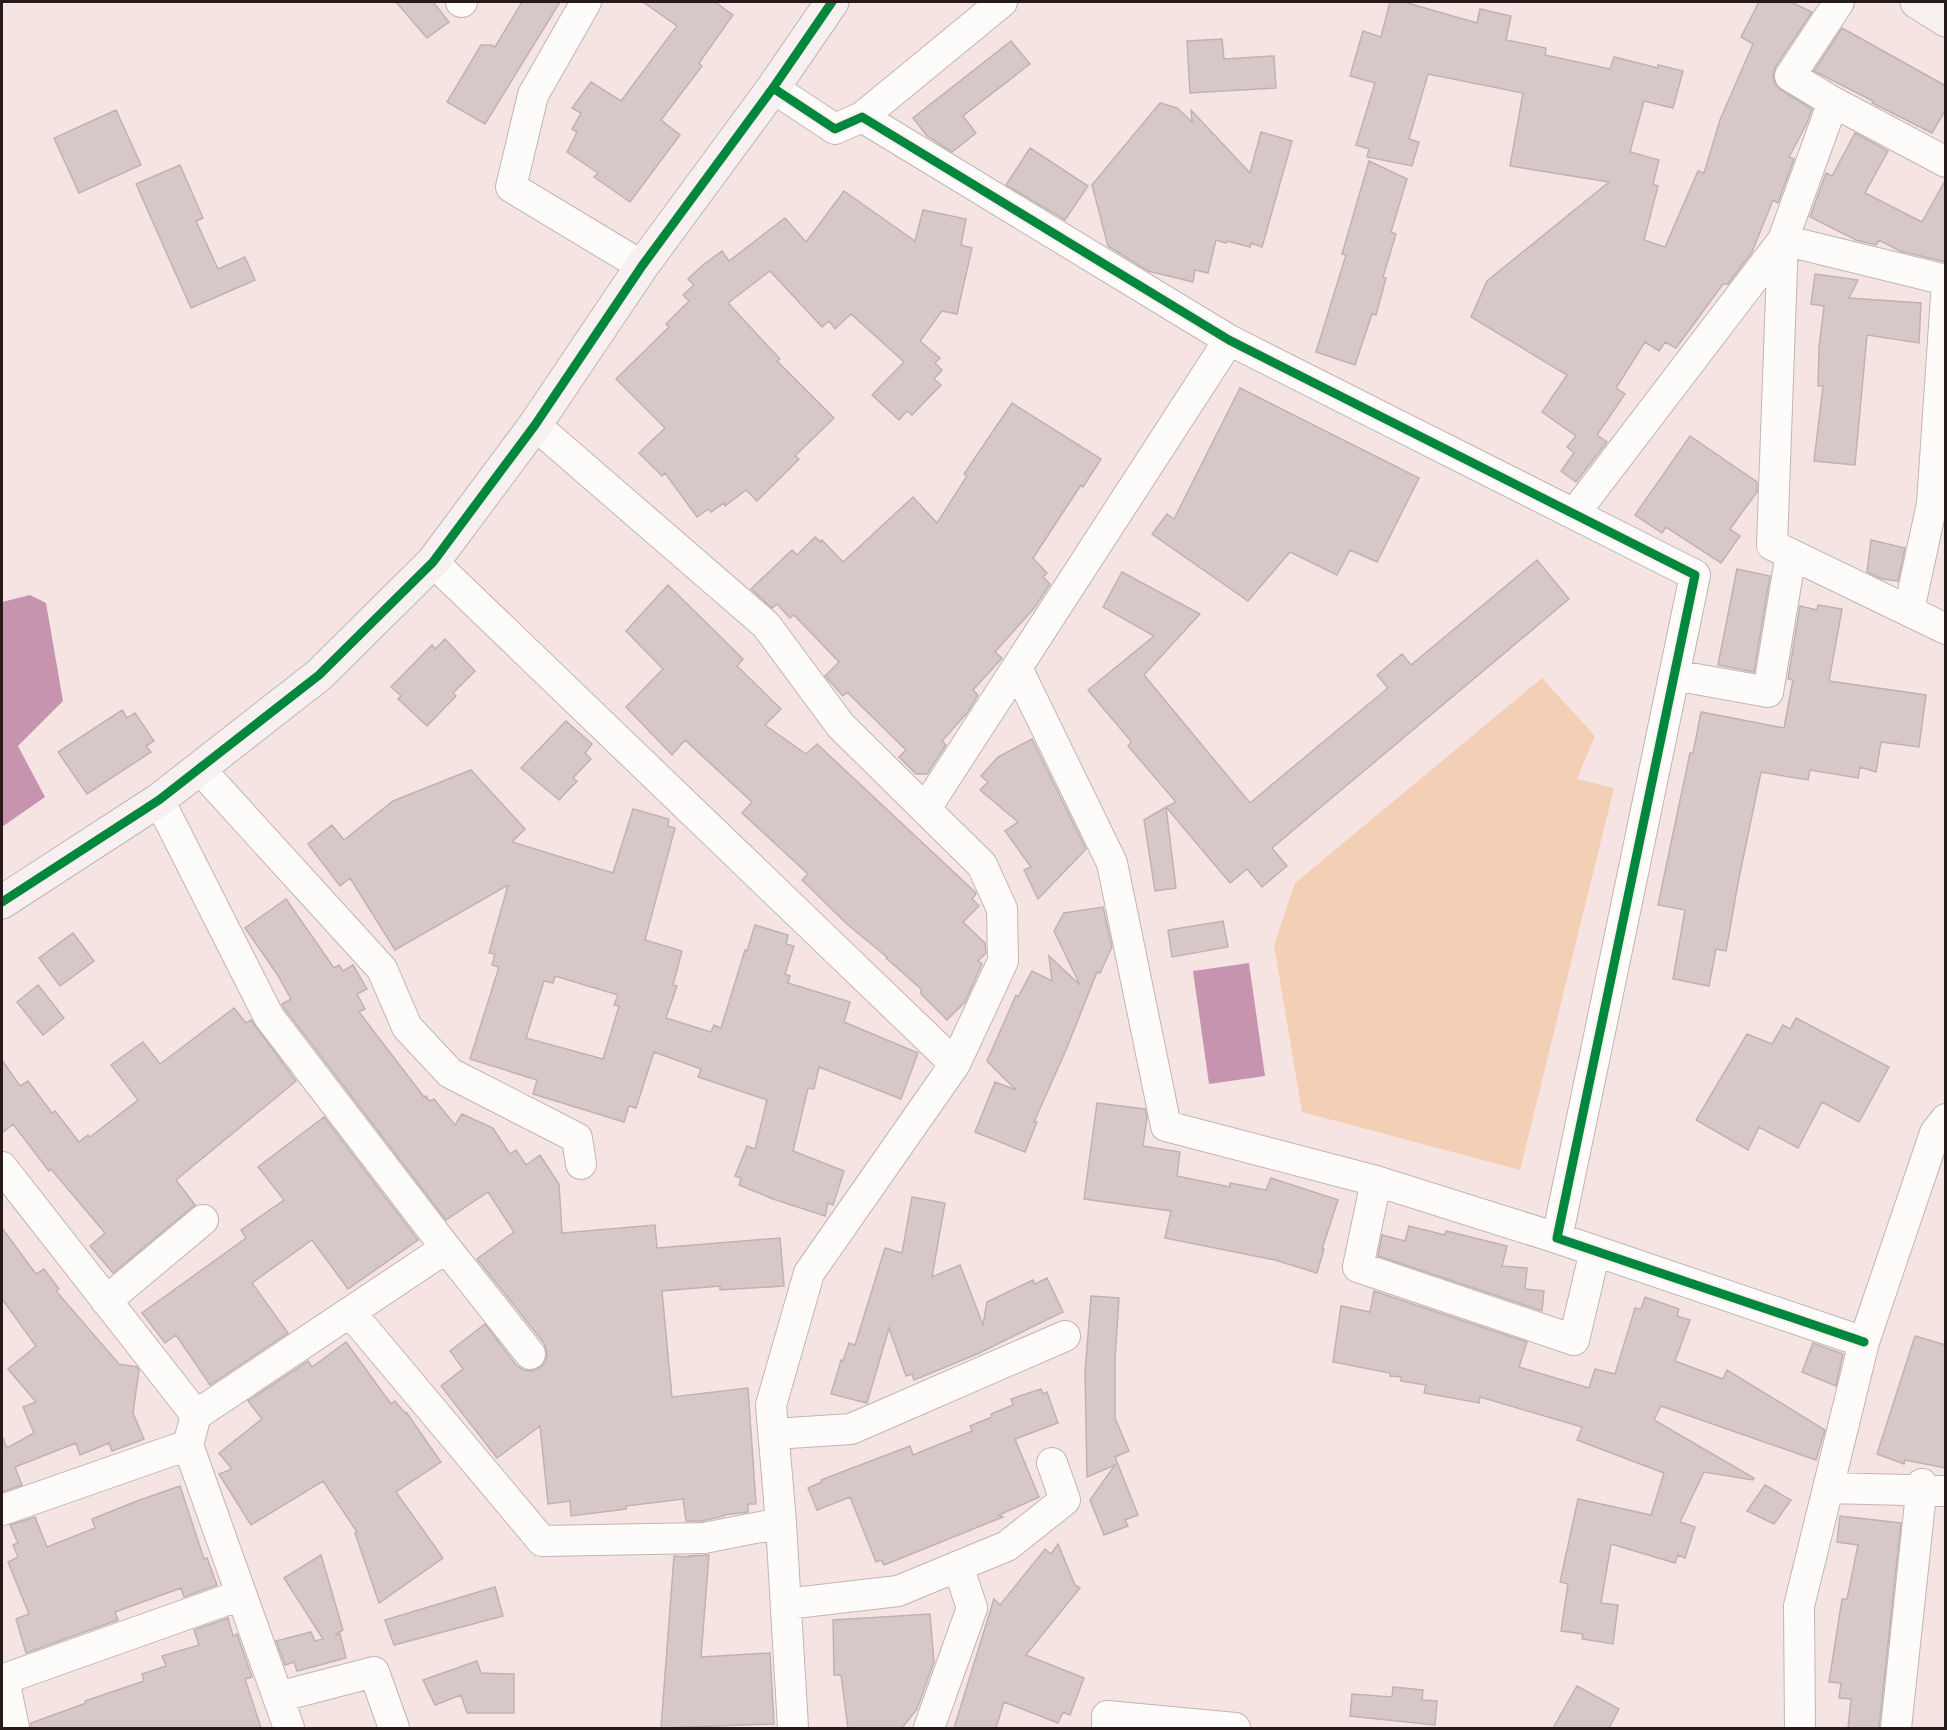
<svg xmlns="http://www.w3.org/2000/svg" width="1947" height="1730" font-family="'Exo 2',sans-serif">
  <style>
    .grass { fill: #f3cfb5 }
    .water { fill: #c694ae }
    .building { fill: #d6c8c6; stroke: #c0b2b0; stroke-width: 1.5; fill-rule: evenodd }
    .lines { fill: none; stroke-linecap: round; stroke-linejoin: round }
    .street-casing { stroke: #c2b5b4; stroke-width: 32 }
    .secondary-casing { stroke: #c2b5b4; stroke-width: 35 }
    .street { stroke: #fefbfb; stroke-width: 30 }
    .secondary { stroke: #f6f0f1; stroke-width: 33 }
    .cycleway-casing { stroke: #fdf0ef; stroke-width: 13 }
    .cycleway { stroke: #00873e; stroke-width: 9 }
  </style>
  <rect width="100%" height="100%" fill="#f6e4e3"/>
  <!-- grass -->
  <path class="grass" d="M1542,678l53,58 -18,43 37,9 -94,382 -218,-58 -28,-167 21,-62z"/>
  <!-- water -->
  <path class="water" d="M30,595l16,8 17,98 -45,45 27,51 -43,30v-225z
    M1249,963l16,113 -56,8 -16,-113z"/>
  <!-- building -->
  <path class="building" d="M396,2h37l16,20 -22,16z
    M522,2h38l-75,122 -38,-22 34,-57h10l4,2z
    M643,2h72l18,13 -34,48 3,3 -41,54 19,15 -50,67 -36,-25 4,-4 -31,-21 10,-20 -5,-3 9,-16 -9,-5 19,-26 30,19 56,-75z
    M1390,2h14l73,21 3,-14 31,7 -5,24 40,8 -1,7 65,14 4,-12 44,11v-3l25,6 -10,37 -29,-7 -14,51 29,8 -6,24 5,2 -14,54 21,7 33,-76 6,2 16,-53 33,-76 -12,-7 18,-35h32l21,10 -36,54 -3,9 2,9 6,6 31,19 -6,16 -17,32 5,2 -16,44 -5,-3 -21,52 -24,32h-5l-47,64 -11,-6 -6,9 -14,-9 -29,46 9,6 -28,41 10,7 -31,40 -15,-11 13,-18 -7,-6 9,-11 -34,-24 25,-37 -96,-58 16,-36 122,-99 -99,-16 13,-73 -95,-19 -19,65 10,3 -7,24 -45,-9 2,-8 -13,-4 19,-62 -25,-7 13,-45 18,6z
    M1842,28l104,58v23l-14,24 -60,-30 1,-2 -59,-30z
    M1222,39l2,20 50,-3 2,32 -86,5 -3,-52z
    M1011,41l19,23 -67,52 13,17 -24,19 -25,-16 -14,-18z
    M1160,103l17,5 15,14 -1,-12 59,63 11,-41 31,9 -30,106 -11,-4 -1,4 -23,-6 -1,2 -10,-3 -8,33 -13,-3 -2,12 -45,-11 -40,-25 -16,-61z
    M116,110l25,55 -62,28 -25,-55z
    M1855,133l33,18 -23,42 57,29 24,-43v83l-46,-11 -21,-11 -3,5 -20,-5 -46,-23 16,-44 6,3z
    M1030,148l58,38 -23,34 -59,-35z
    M1369,161l38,18 -16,53 5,2 -13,43 3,1 -10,37 -4,-1 -17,51 -39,-13 30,-97 -4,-1z
    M180,165l23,53 -7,3 22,48 27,-12 10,23 -64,28 -55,-124z
    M844,191l71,50 8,-31 43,9 -5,26 11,3 -15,66 -15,-3 -22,30 20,17 -5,5 7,7 -8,9 7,6 -29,30 -5,-4 -8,9 -27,-25 32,-33 -53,-48 -16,15 -6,-8 -7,6 -52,-56 -42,32 52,56 -3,2 57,57 -39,38 4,3 -42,42 -11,-11 -21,16 -1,-3 -13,9 -3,-3 -11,8 -32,-44 -3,3 -23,-23 26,-25 -49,-49 53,-52 -3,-3 23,-23 -6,-6 11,-10 -6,-6 15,-14 19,-14 7,10 56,-43 21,24z
    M1815,274l43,6 -9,18 72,5 -2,40 -52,-8 -12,130 -41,-4 9,-75h-5l1,-38 5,-42 -13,-2z
    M1240,388l179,90 -42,84 -27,-12 -13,25 -47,-23 -42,49 -96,-67 15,-20 7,5z
    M1012,403l89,56 -18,28 -2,-2 -48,73 14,15 -4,4 7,7 -15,23 -40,45 7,6 -29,32 5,5 -11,18 -25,28 4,4 -19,29h-11l-17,-17 7,-7 -59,-58 -4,4 -18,-20 14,-14 -45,-47 -4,3 -13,-14 -5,4 -21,-19 41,-39 5,5 18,-18 6,5 1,-2 21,22 70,-65 24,26 30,-47 -3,-2z
    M1690,436l67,46v10l-27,37 10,7 -19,27 -55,-36 -4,6 -27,-18z
    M1871,540l34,8 -7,33 -16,-2 -15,-7z
    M1537,560l32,39 -297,249 15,18 -25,21 -15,-18 -17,14 -64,-76 10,-5 -48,-56 3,-3 -1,-3 -42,-50 66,-54 -51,-29 19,-35 78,42 -56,61 106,128 138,-115 -11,-13 25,-21 9,11z
    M1737,569l33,7 -16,96 -36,-7z
    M668,585l75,74 -6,7 44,43 -16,16 41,29 11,-10 158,148 1,2 -4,5 7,7 -16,16 22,21 1,10 -8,8 4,3 -17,38 -18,18 -26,-26v-5l-35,-31 1,-1 -39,-32 -46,-45 6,-6 -66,-61 10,-11 -67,-62 -13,15 -46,-48 37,-38 -37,-38z
    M1818,605l24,4 -13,72 97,14 -7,52 -38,-5 -5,30 -16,-5 -2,11 -48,-8 -2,10 -47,-8 -23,111 -12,68 -10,-2 -7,37 -36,-7 12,-69 -27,-5 32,-152h3l8,-41 83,16 9,-48 -5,-1 12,-73 17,4z
    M445,639l30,32 -22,22 3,3 -29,30 -29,-27 3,-3 -10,-9 41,-42 3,4z
    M122,710l5,8 8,-5 19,28 -8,5 5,6 -64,42 -29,-42z
    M566,721l26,23 -7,9 6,6 -18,19 4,3 -18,19 -38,-32z
    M1032,739l54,110 -48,50 -14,-29 7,-3 -26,-36 13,-9 -38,-32 8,-8 -7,-6 17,-19z
    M471,770l54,59 -13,13 101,31 20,-64 36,10 -1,7 7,2 -30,112 37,11 -9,34 4,1 -11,32 45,14 3,-7 7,3 24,-78 2,1 8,-26 33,10 -2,9 8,2 -9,28 5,2 -2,7 62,19 -6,20 74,31 -17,46 -82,-32 -5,22 -6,-1 -15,63 51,20 -11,34 -5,-2 -3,13 -52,-17 -34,-14 2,-7 -6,-2 12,-30 8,3 12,-49 -69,-23 3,-8 -47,-17 -18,56 -7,-2 -5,16 -91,-28 4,-14 -67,-21 29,-92 -7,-2 3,-11 -6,-1 19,-68 -113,65 -45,-72 -10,8 -32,-42 24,-19 12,15 49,-39zM555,976l63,19 -4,10 5,1 -16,53 -77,-21 18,-57 9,2z
    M1166,807l10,81 -21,3 -11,-71z
    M286,899l48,69 5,-3 4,6 10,-6 14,24 -10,5 8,15 -6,3 65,85 2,-1 3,5 5,-2 21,26 7,-11 31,14 17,26 6,-4 10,15 14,-10 19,29 3,49 93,-8 2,23 123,-10 4,48 -64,4v-4l-58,5 10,106 76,-9 8,116h-8v8l-24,3v1l-22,5h-16l-3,-22 -57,7v3l-55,7 -1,-15 -22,3 -8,-78 -43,32 -56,-72 22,-17 -13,-18 35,-27 31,41 7,5 10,1 8,-4 5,-6 1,-9 -3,-9 -67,-84 37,-27 -26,-40 -42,28 -162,-212 -2,-4 9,-5 -14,-25 -32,-46z
    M1103,907l9,40 -12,26 -3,-1 -31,78 -32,72h3l-12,30 -50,-20 20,-50 21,8 -29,-29 29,-66 2,2 14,-26 20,10 -3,-25 31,29 -26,-54 10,-18z
    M1223,921l5,26 -56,10 -4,-27z
    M73,933l21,28 -34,25 -21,-28z
    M38,985l26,33 -21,17 -26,-33z
    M234,1008l12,15 5,-3 45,61 -120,99 19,25 -82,68 -23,-27 15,-13 -54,-64 -2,2 -36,-47 -11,9v-73l18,26 8,-5 24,32 3,-2 24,31 9,-7 2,2 48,-37 -27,-35 32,-23 17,22z
    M1796,1018l93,49 -30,55 -37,-20 -24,46 -39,-21 -11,23 -52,-30 51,-86 25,10 11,-19 7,4z
    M1097,1103l48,6 2,8 -4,29 37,6 -3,24 53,11v-4l36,7 5,-12 67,22 -16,49h2l-7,24 -42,-13 -110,-22 6,-27 -87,-12z
    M324,1117l94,123 -70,49 -36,-49 -60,43 36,50 -78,52 -34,-50 -11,8 -23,-30 104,-75 -5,-8 43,-30 -26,-33z
    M912,1197l33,6 -13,74 28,-12 23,60 4,-23 46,-22 2,4 12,-6 16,34 -86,42 -63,26 -2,-6 -6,2 -17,-48 -22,75 -36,-9 10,-34 2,1 6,-18 6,2 30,-97 17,5z
    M1409,1226l36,9 1,-4 61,15 -5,20 25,2 -2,21 19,2 -2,20 -164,-55 4,-21 23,6z
    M2,1228l34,46 8,-5 15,20 -3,2 63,73 18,3 2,3 -6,43 11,26 -32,12 -3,-8 -29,12 -4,-12 -61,24 7,18 -20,7v-56l5,12 27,-15 -11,-26 13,-5 -28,-33 28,-23 -34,-47z
    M1374,1291l153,51 -8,25 70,21 6,-19 20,5 20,-66 6,1 4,-12 34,12 -2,7 13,4 -15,41 48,18 4,-9 98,60 -9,30 -155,-54 -7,14 100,58 -1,2 -49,-8 -24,50 15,5 -10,31 -7,-3 -3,8 -64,-19 -10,59 17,2 -5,39 -31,-5 1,-5 -22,-3 7,-47 -8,-2 18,-83 73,16 13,-42 -87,-33 5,-13 -102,-30 -1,6 -55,-10 2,-8 -25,-4v-4l-11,-1v-3l-57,-11 8,-56 29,6z
    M1091,1296l28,2 -4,62v58l14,33 -14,6 23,58 -13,5 3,6 -24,9 -14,-35 25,-35 -28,12 -2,-104z
    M1915,1336l31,9v123l-41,-8 -1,4 -27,-10z
    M346,1342l45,62 4,-3 10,12 1,-1 35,50 -45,30 47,66 -64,45 -24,-70 2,-1 -34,-51 -72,44 -32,-51 13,-5 -13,-16 43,-34 -14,-18 60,-40 4,6z
    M1813,1343l30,11 -7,32 -34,-14z
    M1041,1389l2,5 4,-2 11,31 -43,16 24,58 -40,18 4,2 -119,48 -3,-5 -5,2 -26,-65 -33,13 -9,-22 14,-6 -1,-2 89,-34 3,9 59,-24 -2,-5 22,-9 -1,-3 22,-9 -2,-6z
    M1765,1485l26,15 -17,24 -27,-13z
    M180,1486l24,73 3,-1 10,27 -33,12 -3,-9 -66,24 3,8 -92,33 -10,-34 13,-5 -21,-52 10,-5 -5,-12 5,-2 -8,-18 25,-8 12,30 48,-19 -3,-9 45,-18z
    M1840,1516l61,7 -22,205h-31l3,-29 -12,-1 2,-15 -12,-1 13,-83h5l11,-54 -21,-3z
    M1058,1544l17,41 5,3 -54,67 58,23 -14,37 -7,-3 -5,11 -54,-21 -8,26h-42l40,-129 6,6 45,-56 6,5z
    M321,1555l22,75 -8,5 5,-1 6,24 -49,13 -3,-9 -9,3 -9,-24 35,-9 4,9 8,-2 -39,-61z
    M709,1555l-8,102 69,-4 4,71 -113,4 13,-172 16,1 -1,-1z
    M495,1587l8,29 -109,29 -9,-25z
    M930,1614l4,48 -17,47 -15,19h-54l-7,-53h-7l-1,-55z
    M228,1618l5,18 4,-2 15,43 -7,2 16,49h-230v-5l55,-20 -1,-2 59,-20 -2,-7 24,-8 -4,-10 37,-11 -5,-15z
    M477,1661l4,12 33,1v39h-47l-6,-18 -26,10 -12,-25z
    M1577,1686l42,23 -10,19h-56z
    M1393,1687l30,3 -1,10 15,1 -2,24 -85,-9 2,-22 40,3z"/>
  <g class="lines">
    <defs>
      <path id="street" d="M461,2h1
        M586,2l-53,93 -22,92 131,79
        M1839,2l-49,74 43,26 113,60
        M773,88l62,41 27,-12 367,223 466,235 -138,663 307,104
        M862,117l140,-115
        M1946,280l-163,-40 -11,305 174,84
        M535,425l231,200 75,101 141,139 20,44 1,52 -48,103
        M1574,514l209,-274 50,-138
        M433,562l522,502 -146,209 -38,132 10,118
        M1909,610l23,-106 14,-208
        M1017,668l95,195 54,263 210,55 181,57
        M1674,675l94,17 23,-138
        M199,768l183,201 25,58 43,46 127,65 4,26
        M159,800l110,217 177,231 -250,167
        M926,808l303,-468
        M2,1167l194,248 -8,30 101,283
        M1376,1181l-18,86 216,73 21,-89
        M446,1248l84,106
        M106,1301l97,-81
        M350,1312l192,229 162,-3 77,-15 12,205
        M774,1434l77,-5 214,-93
        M1828,1488l118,3
        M2,1510l186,-65
        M786,1604l112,-13 109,-45 58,-46 -13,-37
        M278,1697l96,-25 20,56
        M14,1728l-10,-49 237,-84
        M929,1728l43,-120 -14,-42
        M1107,1728v-12l128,12
        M1800,1728l-1,-122 65,-264 71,-209 11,-14
        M1896,1728l26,-244"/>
      <path id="secondary" d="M1917,2l29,18
        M2,902l157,-102 160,-125 114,-113 102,-137 107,-159 131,-178 59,-86"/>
    </defs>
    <!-- street casing -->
    <use href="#street" class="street-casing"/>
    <!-- secondary casing -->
    <use href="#secondary" class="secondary-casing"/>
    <!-- street -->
    <use href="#street" class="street"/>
    <!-- secondary -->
    <use href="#secondary" class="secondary"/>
    <defs>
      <path id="cycleway" d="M773,88l62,41 27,-12 367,223 466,235 -138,663 307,104
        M2,902l157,-102 160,-125 114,-113 102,-137 107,-159 131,-178 59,-86"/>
    </defs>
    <!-- cycleway casing -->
    <use href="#cycleway" class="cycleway-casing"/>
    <!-- cycleway -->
    <use href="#cycleway" class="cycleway"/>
  </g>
  <!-- border -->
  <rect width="1947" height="1730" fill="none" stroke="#271b1a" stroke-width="6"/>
</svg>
